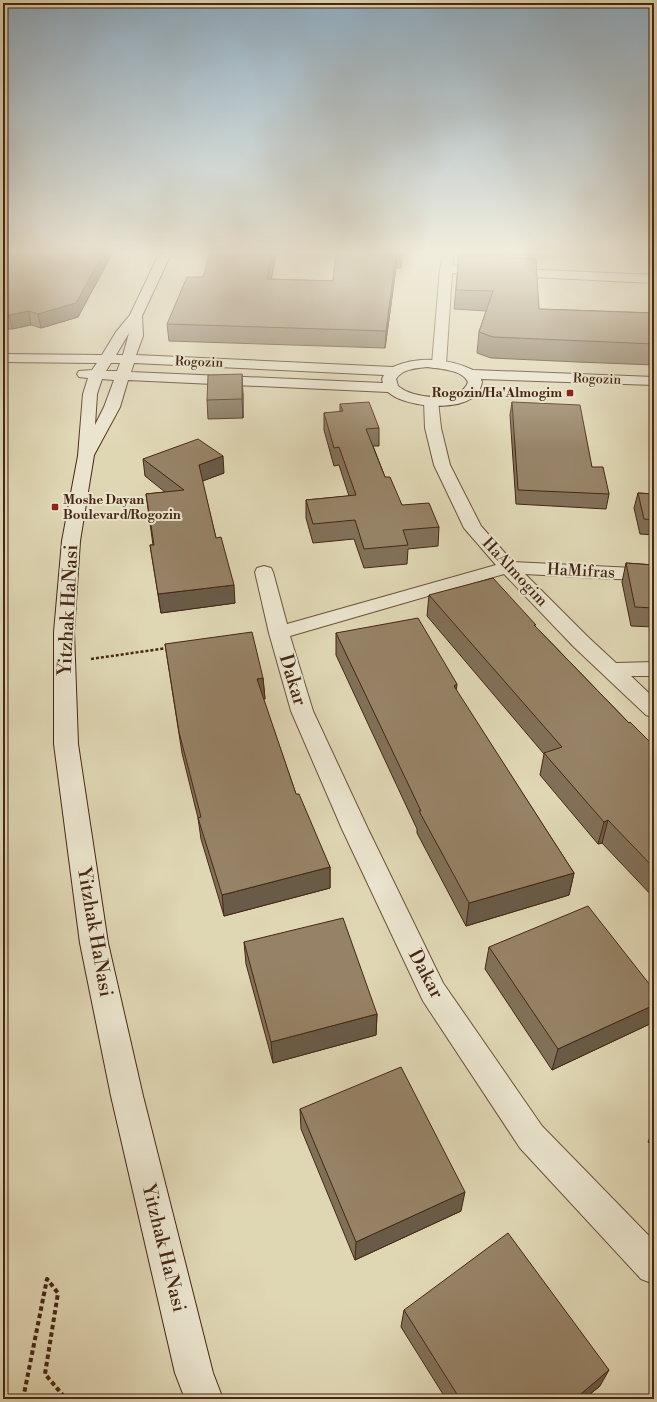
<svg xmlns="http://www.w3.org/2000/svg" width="657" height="1402" font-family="'Libre Bodoni',serif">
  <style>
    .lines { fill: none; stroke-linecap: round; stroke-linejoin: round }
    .street-casing { stroke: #6d533b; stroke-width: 2 }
    .secondary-casing { stroke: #472713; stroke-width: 2 }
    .path-far1 { stroke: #472713; stroke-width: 2.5; stroke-dasharray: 3 2; stroke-linecap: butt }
    .path { stroke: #472713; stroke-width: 4; stroke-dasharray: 4.5 3; stroke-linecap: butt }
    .street { fill: #eae4ce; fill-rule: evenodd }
    .secondary { fill: #eae4ce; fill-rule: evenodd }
    .wall { fill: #817058; stroke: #472713 }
    .shaded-wall { fill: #695b47; stroke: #472713 }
    .building { fill: #968266; stroke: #472713 }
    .poi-dot { fill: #8f2418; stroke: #eae4ce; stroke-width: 1.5 }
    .labels { text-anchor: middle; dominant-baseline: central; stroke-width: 4; stroke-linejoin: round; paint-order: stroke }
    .far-street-label { font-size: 13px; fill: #472713; stroke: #eae4ce }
    .far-poi-label { font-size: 13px; font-weight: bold; fill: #472713; stroke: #eae4ce; text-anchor: end }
    .street-label { font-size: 16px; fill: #472713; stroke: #eae4ce }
    .near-street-label { font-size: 19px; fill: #472713; stroke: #eae4ce }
  </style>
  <rect width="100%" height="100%" fill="#dfd6b3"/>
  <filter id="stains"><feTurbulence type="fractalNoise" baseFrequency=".005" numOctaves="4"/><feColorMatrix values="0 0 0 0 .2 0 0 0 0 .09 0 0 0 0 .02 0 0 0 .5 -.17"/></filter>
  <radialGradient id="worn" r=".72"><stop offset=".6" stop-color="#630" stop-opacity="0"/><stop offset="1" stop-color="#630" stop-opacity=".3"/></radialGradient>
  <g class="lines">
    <defs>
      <path id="street" d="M443,254h10v12l201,9v8l-202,-10 -6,91 -2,3 -5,1 -5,-1 -2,-3 8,-95z
        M431,397l5,1 2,3 3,27 9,37 31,61 32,36 141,7v12l-129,-7 63,63 28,26 38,-1v14h-23l23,22v20l-8,-3 -72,-68 -70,-73 -214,62 23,75 55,118 75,154 99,143 112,115v43l-13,-5 -121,-131 -97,-147 -81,-172 -51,-118 -22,-78 -14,-61 2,-4 7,-2 7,2 2,4 14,52 209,-59 -32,-37 -30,-63 -9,-37 -1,-27 2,-3z"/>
      <path id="secondary" d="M159,254h12l-29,62 1,20 -7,19 257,12c25,-11 55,-9 80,3l181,7v8l-173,-6 1,3c-1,6 -4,12 -10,16 -18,13 -68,9 -84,-6l-260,-12 -8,27 -26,48 -14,86 -6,91 4,112 30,199 35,153 70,277 10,26h-38l-10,-26 -64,-277 -31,-153 -26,-199v-112l8,-91 16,-85 5,-62 5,-16 -9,-1 -2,-3 2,-3 13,-1 5,-7 -94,-1v-8l99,1 14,-23 14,-17zM129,333l-6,22h-7zM111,363h9l-3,8h-11zM134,363l250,12 -2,4 1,4 -252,-11zM427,367c12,2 35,2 41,15 -7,22 -56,17 -70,4l-2,-7c6,-10 21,-11 31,-12zM102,379l12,1 -10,27 -9,18 2,-31z"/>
    </defs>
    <!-- street casing -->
    <use href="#street" class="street-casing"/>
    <!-- secondary casing -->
    <use href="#secondary" class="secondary-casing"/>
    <!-- path-far1 -->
    <path class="path-far1" d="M91,659l76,-11"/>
    <!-- path -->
    <path class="path" d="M23,1399l24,-120 11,14 -13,81 21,25"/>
    <!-- street -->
    <use href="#street" class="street"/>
    <!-- secondary -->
    <use href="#secondary" class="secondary"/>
  </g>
  <!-- wall -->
  <path class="wall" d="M3,254h109l-34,63 -37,11 -10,-3 -19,4h-9z
    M276,254l-5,25 62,2 3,-27h66l-1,14h-5l-11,80 -216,-7 -2,-17 36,-47z
    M459,254h76l-1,5 5,50 115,4v52l-76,-3 -87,-4 -14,-5 2,-21 7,-21 -32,-2z
    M243,393v25l-35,1 -1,-19z
    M512,402l80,65 17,27 -3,15 -90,-5 -6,-89z
    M340,404l39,24v18h-6l12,31 17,28 37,22 -1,19 -30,3 -1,15 -43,4 -10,-29 -41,4 -7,-25v-18l43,-4 -10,-31 -5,1 -10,-36v-17l16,-1z
    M143,459l81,14 -22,8 14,57 19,65 -74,10 -11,-68h3l-7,-51 19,-2 -20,-16z
    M638,493l16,1v41l-14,-1 -6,-26z
    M626,563l28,2v62l-23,-1 -9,-44z
    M429,595l107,32 93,96 25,23v152l-52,-55 -4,1 -58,-69 4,-21 -117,-138z
    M336,633l120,58 118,182 -5,22 -103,31 -49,-93v-4l-81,-174z
    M165,644l98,34 2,21h-2l33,95 34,73v21l-106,28 -23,-77 -3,-21 -16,-65z
    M244,942l133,72 -1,21 -103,28 -27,-99z
    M489,947l165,43v32l-102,48 -67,-101z
    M300,1109l161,102 -106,49 -54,-131z
    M654,1128v20l-6,-6z
    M404,1310l196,76 -16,13h-138l-45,-72z"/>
  <!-- shaded-wall -->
  <path class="shaded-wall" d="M103,254h9l-34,63 -37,11 -3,-14z
    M272,254h4l-8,41 -1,-16z
    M396,254v14l-11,80 1,-17z
    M29,311l2,14 -19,4 -3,-14z
    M242,374l1,19v25l-1,-19z
    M223,456l1,17 -24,9 -1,-17z
    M234,585l1,18 -74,10 -3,-19z
    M263,678l2,21 -7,1 -1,-21z
    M457,684l-2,22 -1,-20z
    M608,820l-6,23 -4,1 6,-22z
    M330,867v21l-106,28 -2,-21z
    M574,873l-5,22 -103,31 3,-23z
    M654,1005v17l-102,48 6,-21z
    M377,1014l-1,21 -103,28 -2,-21z
    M465,1192l-4,19 -106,49 1,-18z
    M609,1370l-9,16 -16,13h-9z"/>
  <!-- building -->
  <path class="building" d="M3,254h100l-27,49 -38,11 -9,-3 -20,4h-6z
    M210,254h62l-5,25 66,2 3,-27h60l-10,77 -219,-7 20,-47h16z
    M459,256l77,3 3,50 115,4v31l-161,-7 -14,-5 14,-41 -37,-1z
    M242,374v25l-35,1 1,-25z
    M369,402l10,26 -13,1 19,48h5l12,28 27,-2 10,24 -36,3 5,15 -44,4 -9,-29 -42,4 -7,-24 50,-5 -17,-48 -5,1 -10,-35 19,-2 -3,-7z
    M512,402l68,3 12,62h11l6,27 -91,-4z
    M198,439l25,17 -24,9 17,73 5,-1 13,48 -76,9 -8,-49h4l-8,-51 38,-4 -41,-31z
    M638,493l16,1v26l-10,-1z
    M626,563l28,2v43l-19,-1z
    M493,578l43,47h-2l95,98 1,-1 24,24v122l-46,-48 -4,2 -60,-69 18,-6 -133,-152z
    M418,618l39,66 -3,2 120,187 -105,30 -50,-92h2l-85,-178z
    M252,632l11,46 -6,1 39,115h3l31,73 -108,28 -24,-77 3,-1 -22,-85 -14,-88z
    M588,906l66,84v15l-96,44 -69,-102z
    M343,918l34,96 -106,28 -27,-100z
    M401,1067l64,125 -109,50 -56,-133z
    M508,1233l101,137 -34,29h-115l-56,-89z"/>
  <!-- sky -->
  <linearGradient id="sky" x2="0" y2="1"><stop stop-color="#8faabd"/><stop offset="0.56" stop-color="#f1eddd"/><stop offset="1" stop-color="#f1eddd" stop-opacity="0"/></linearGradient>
  <rect width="657" height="450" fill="url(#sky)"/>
  <!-- markers -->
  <g class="poi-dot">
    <rect x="566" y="389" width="8" height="8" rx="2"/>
    <rect x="51" y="503" width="8" height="8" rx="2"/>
  </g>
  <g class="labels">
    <!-- far-street labels -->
    <g class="far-street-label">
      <text transform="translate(199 362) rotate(2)">Rogozin</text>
      <text transform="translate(597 379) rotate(2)">Rogozin</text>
    </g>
    <!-- far-poi labels -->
    <g class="far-poi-label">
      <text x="562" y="393">Rogozin/Ha'Almogim</text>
      <text x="63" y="500" text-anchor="start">Moshe Dayan<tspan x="63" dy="15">Boulevard/Rogozin</tspan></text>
    </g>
    <!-- street labels -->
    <g class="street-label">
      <text transform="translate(581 571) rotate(3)">HaMifras</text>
      <text transform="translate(515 572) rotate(47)">HaAlmogim</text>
    </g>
    <!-- near-street labels -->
    <g class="near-street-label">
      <text transform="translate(68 610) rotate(-87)">Yitzhak HaNasi</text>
      <text transform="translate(293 680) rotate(73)">Dakar</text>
      <text transform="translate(95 932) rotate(80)">Yitzhak HaNasi</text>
      <text transform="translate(426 974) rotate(62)">Dakar</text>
      <text transform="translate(164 1248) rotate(76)">Yitzhak HaNasi</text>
    </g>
  </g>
  <!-- margin -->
  <rect width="657" height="1402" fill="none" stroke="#dfd6b3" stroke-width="16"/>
  <rect x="4" y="4" width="649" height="1394" fill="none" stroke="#472713" stroke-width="2"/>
  <rect x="8" y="8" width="641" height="1386" fill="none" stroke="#472713"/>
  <rect width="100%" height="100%" filter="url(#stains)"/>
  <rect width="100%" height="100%" fill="url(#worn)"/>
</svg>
